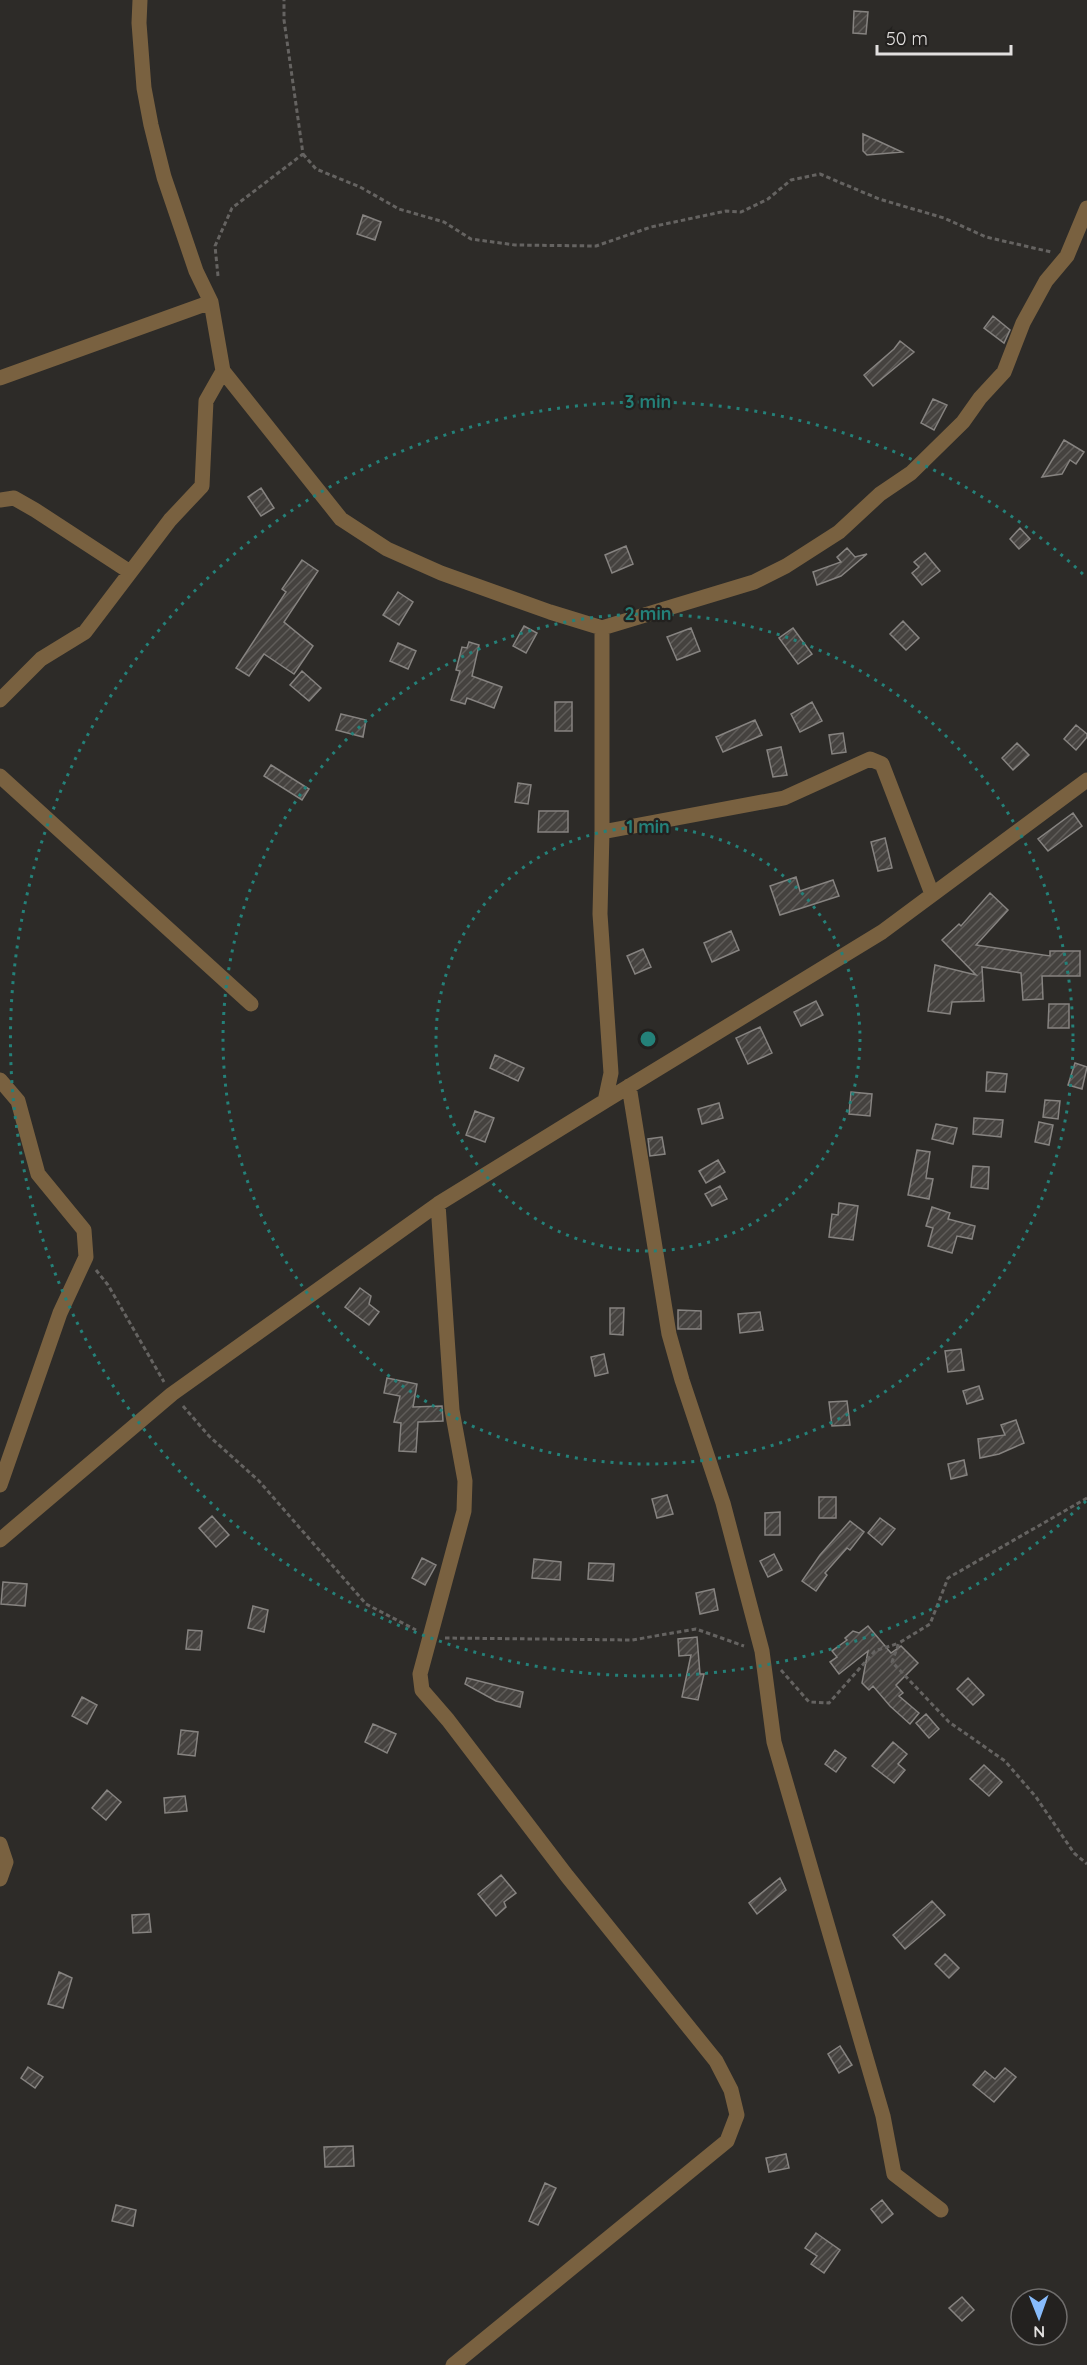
<svg xmlns="http://www.w3.org/2000/svg" width="1087" height="2365" font-family="Quicksand,sans-serif">
  <style>
    .building { fill: url(#building-hatch); stroke: #868380; stroke-width: 1.5 }
    .lines { fill: none; stroke-linecap: round; stroke-linejoin: round }
    .path { stroke: #656361; stroke-width: 3; stroke-dasharray: 4.5 3; stroke-linecap: butt }
    .minor { stroke: #796140; stroke-width: 15 }
    .ring { fill: none; stroke: #248179; stroke-width: 3; stroke-dasharray: 3 6 }
    .centre { fill: #248179; stroke: #23211f; stroke-width: 3 }
    .ring-label { font-size: 18px; text-anchor: middle; font-weight: bold; fill: #248179; stroke: #23211f; stroke-width: 4.5; stroke-linejoin: round; paint-order: stroke }
  </style>
  <defs>
    <pattern id="building-hatch" width="6" height="6" patternUnits="userSpaceOnUse" patternTransform="scale(1.5)"><rect width="6" height="6" fill="#45423f"/><path d="M-1 1l2-2M0 6l6-6M5 7l2-2" fill="none" stroke="#605d5a"/></pattern>
  </defs>
  <rect width="100%" height="100%" fill="#2d2b28"/>
  <!-- building -->
  <path class="building" d="M854,11l14,1 -2,22 -13,-1z
    M863,134l39,18 -35,3 -4,-4z
    M363,215l18,7 -6,18 -18,-6z
    M993,316l17,14 -6,13 -20,-15z
    M900,341l14,11 -41,34 -9,-11 30,-26z
    M933,399l14,6 -13,25 -13,-7z
    M1064,440l20,12 -8,12 -6,-4 -8,14 -20,3z
    M261,488l13,20 -13,8 -13,-19z
    M1020,528l10,11 -11,10 -9,-10z
    M626,546l7,18 -21,9 -7,-18z
    M847,548l8,9 12,-3 -26,22 -24,9 -4,-13 28,-10 -4,-5z
    M925,553l15,18 -18,14 -10,-12 7,-6 -5,-5z
    M302,560l16,11 -34,51 29,24 -19,28 -30,-20 -15,22 -13,-8 50,-76 -4,-3z
    M398,592l15,10 -14,23 -16,-10z
    M903,621l16,17 -13,12 -16,-16z
    M524,626l13,7 -11,20 -13,-7z
    M691,628l9,23 -23,9 -10,-23z
    M793,628l19,26 -14,10 -19,-26z
    M469,642l10,3 -7,31 30,11 -8,21 -27,-10 -2,6 -14,-4 9,-29 -4,-1 6,-23 5,1z
    M398,643l18,8 -8,18 -18,-8z
    M302,671l19,17 -12,13 -19,-16z
    M555,702h17v29h-17z
    M812,702l10,19 -22,11 -9,-18z
    M341,714l25,6 -3,17 -27,-7z
    M755,720l7,15 -39,17 -7,-15z
    M1076,725l11,9v3l-11,13 -12,-11z
    M843,733l3,19 -14,2 -3,-19z
    M1017,743l12,12 -16,15 -11,-12z
    M781,747l6,28 -14,2 -6,-27z
    M271,765l38,24 -7,11 -38,-24z
    M518,783l13,2 -3,19 -13,-2z
    M539,811h29v21h-30z
    M1073,813l9,13 -34,25 -10,-12z
    M885,838l7,30 -14,3 -7,-29z
    M796,877l4,14 33,-11 6,16 -59,19 -10,-29z
    M990,893l18,17 -32,35 74,11v-5h30v25h-38l1,23 -20,1 -2,-27 -39,-6 2,34 -32,1 -2,12 -22,-3 7,-46 41,10 -34,-35 17,-16 2,2z
    M731,931l8,19 -27,12 -8,-19z
    M643,949l8,18 -16,7 -8,-18z
    M816,1001l7,14 -22,11 -7,-14z
    M1049,1004h20v24h-21z
    M760,1027l12,26 -24,11 -12,-26z
    M495,1055l29,13 -6,13 -28,-13z
    M1075,1063l12,4 -5,22 -14,-4z
    M987,1072l20,2 -2,18 -19,-1z
    M851,1092l21,2 -2,22 -21,-2z
    M1045,1100l15,1 -2,18 -15,-2z
    M719,1103l4,15 -21,6 -4,-15z
    M475,1111l19,7 -9,24 -19,-7z
    M974,1118l29,2 -2,17 -28,-3z
    M1039,1122l14,3 -4,20 -14,-3z
    M936,1124l21,4 -4,16 -21,-5z
    M662,1137l3,17 -15,2 -2,-17z
    M917,1150l13,2 -4,26 7,1 -4,20 -21,-4z
    M718,1160l7,12 -19,11 -7,-12z
    M973,1166l16,1 -1,22 -17,-2z
    M720,1186l7,13 -15,7 -7,-12z
    M839,1203l19,3 -5,34 -24,-3 3,-23 6,1z
    M932,1207l18,6 -2,6 27,7 -3,13 -15,-3 -5,17 -24,-7 5,-18 -7,-2z
    M360,1288l11,8 -2,8 10,8 -10,13 -24,-18z
    M610,1308h14l-1,27 -13,-1z
    M678,1310l23,1v18h-23z
    M760,1312l3,18 -23,3 -2,-19z
    M961,1349l3,21 -16,2 -3,-21z
    M604,1354l4,19 -13,3 -4,-19z
    M387,1378l30,6 -4,23 29,-1 1,15 -25,1 -2,30 -17,-1 2,-28 -7,-1 6,-26 -16,-3z
    M979,1386l4,13 -16,5 -4,-13z
    M847,1401l3,24 -18,1 -3,-24z
    M1016,1420l8,23 -25,11 -19,4 -2,-19 27,-4 -4,-10z
    M964,1460l3,15 -16,4 -3,-15z
    M667,1495l6,19 -16,4 -5,-19z
    M819,1497h17v21h-17z
    M780,1512v23h-15v-22z
    M212,1516l17,19 -13,12 -17,-19z
    M880,1518l15,11 -13,16 -14,-12z
    M850,1521l14,11 -14,18 -3,-2 -22,25 2,2 -11,16 -14,-10 18,-26z
    M774,1554l8,16 -14,7 -8,-16z
    M422,1558l14,7 -11,20 -13,-7z
    M534,1559l27,3 -1,18 -28,-2z
    M589,1563l25,1 -1,17 -25,-2z
    M3,1582l24,2 -2,22 -24,-2z
    M714,1589l4,21 -18,4 -4,-21z
    M253,1606l15,4 -4,22 -16,-4z
    M868,1626l23,27 10,-7 17,17 -22,22 7,8 -4,3 20,17 -9,11 -20,-18 -17,-20 -4,4 -7,-7 6,-32 -29,23 -9,-12 7,-5 -5,-6 15,-11 -2,-2 8,-7 6,2z
    M188,1630l14,1 -2,19 -14,-1z
    M697,1637l3,37h4l-6,26 -16,-3 9,-42 -12,1 -1,-17z
    M467,1678l56,14 -3,15 -24,-6 -31,-17z
    M968,1678l16,17 -11,10 -16,-16z
    M82,1697l15,8 -10,19 -15,-8z
    M926,1714l13,15 -10,9 -13,-15z
    M373,1724l23,10 -9,19 -22,-11z
    M181,1730l17,2 -3,24 -17,-2z
    M893,1742l14,12 -9,10 7,6 -11,13 -22,-17z
    M835,1750l11,8 -10,14 -11,-8z
    M984,1765l18,17 -13,14 -19,-17z
    M107,1790l14,12 -15,18 -14,-12z
    M185,1796l2,15 -22,2 -1,-15z
    M501,1875l15,18 -12,9 2,5 -10,9 -18,-22z
    M780,1878l6,12 -29,24 -8,-11z
    M932,1901l13,14 -40,34 -12,-14z
    M149,1914l2,18 -18,1 -1,-18z
    M945,1954l14,14 -10,10 -14,-14z
    M59,1972l13,6 -9,30 -15,-4z
    M840,2046l12,19 -13,8 -11,-19z
    M28,2067l15,10 -8,11 -14,-10z
    M1005,2068l11,9 -22,25 -21,-17 12,-14 10,8z
    M353,2146l1,20 -29,1 -1,-20z
    M786,2154l3,14 -20,4 -3,-14z
    M545,2183l11,5 -18,37 -9,-4z
    M882,2200l11,14 -11,9 -11,-14z
    M116,2205l20,5 -3,16 -21,-5z
    M816,2233l24,17 -16,23 -13,-9 6,-8 -12,-8z
    M962,2297l12,13 -12,11 -13,-13z"/>
  <g class="lines">
    <!-- path -->
    <path class="path" d="M303,154l13,15 44,18 39,22 45,13 27,17 44,6 81,1 55,-19 75,-16 15,1 27,-13 23,-19 29,-6 59,25 65,19 42,19 65,15
      M218,276l-3,-30 17,-38 71,-54 -19,-134v-20
      M96,1270l12,15 56,97
      M183,1406l26,30 50,45 107,123 50,26
      M1087,1498l-139,80 -18,46 -31,19 -7,19 57,60 56,39 31,36 38,56 13,11
      M445,1638l187,2 64,-11 48,17
      M781,1670l28,32 20,1 46,-52 24,-8"/>
    <!-- minor -->
    <path class="minor" d="M140,0l-1,23 5,65 7,37 13,52 32,94 15,31 12,69 118,148 46,30 54,24 109,39 52,16 152,-46 32,-16 53,-34 41,-38 31,-21 52,-51 17,-24 24,-26 19,-49 23,-42 21,-25 20,-48
      M0,378l211,-76
      M0,500l14,-2 21,12 95,62
      M0,700l41,-41 44,-27 85,-112 32,-34 4,-85 17,-30
      M0,776l251,228
      M602,832l182,-34 86,-39 12,5 50,130
      M0,1080l18,21 20,73 46,56 2,27 -26,56 -60,172
      M629,1086l40,248 13,46 41,123 39,148 12,91 109,374 11,58 47,36
      M605,1101l277,-169 205,-152
      M438,1204l14,206 13,71 -1,30 -44,163 2,16 26,30 119,156 149,185 15,29 6,25 -10,26 -274,224
      M0,1540l172,-146 266,-190 167,-103 6,-28 -11,-159 2,-82v-204
      M0,1844l6,18 -6,17"/>
  </g>
  <!-- distance rings -->
  <g class="ring">
    <circle cx="648" cy="1039" r="212"/>
    <circle cx="648" cy="1039" r="425"/>
    <path d="M1086 1501A637 637 0 1 1 1086 577"/>
  </g>
  <circle cx="648" cy="1039" r="9" class="centre"/>
  <g class="ring-label">
    <text x="648" y="408">3 min</text>
    <text x="648" y="620">2 min</text>
    <text x="648" y="833">1 min</text>
  </g>
  <!-- north arrow -->
  <g transform="translate(1039 2317) rotate(179)"><circle r="28" fill="#23211f" stroke="#6f6d6c" stroke-width="1.5"/>
  <path d="M0-4.5L10 22L0 15L-10 22Z" fill="#87bbfb"/>
  <text y="-9" font-size="16" font-weight="bold" text-anchor="middle" fill="#e2e0df">N</text>
  </g>
  <!-- scale -->
  <path d="M877 45v9h134v-9" fill="none" stroke="#e2e0df" stroke-width="3"/>
  <text x="886" y="45" font-size="18" fill="#e2e0df" stroke="#23211f" stroke-width="4.5" paint-order="stroke">50 m</text>
</svg>
